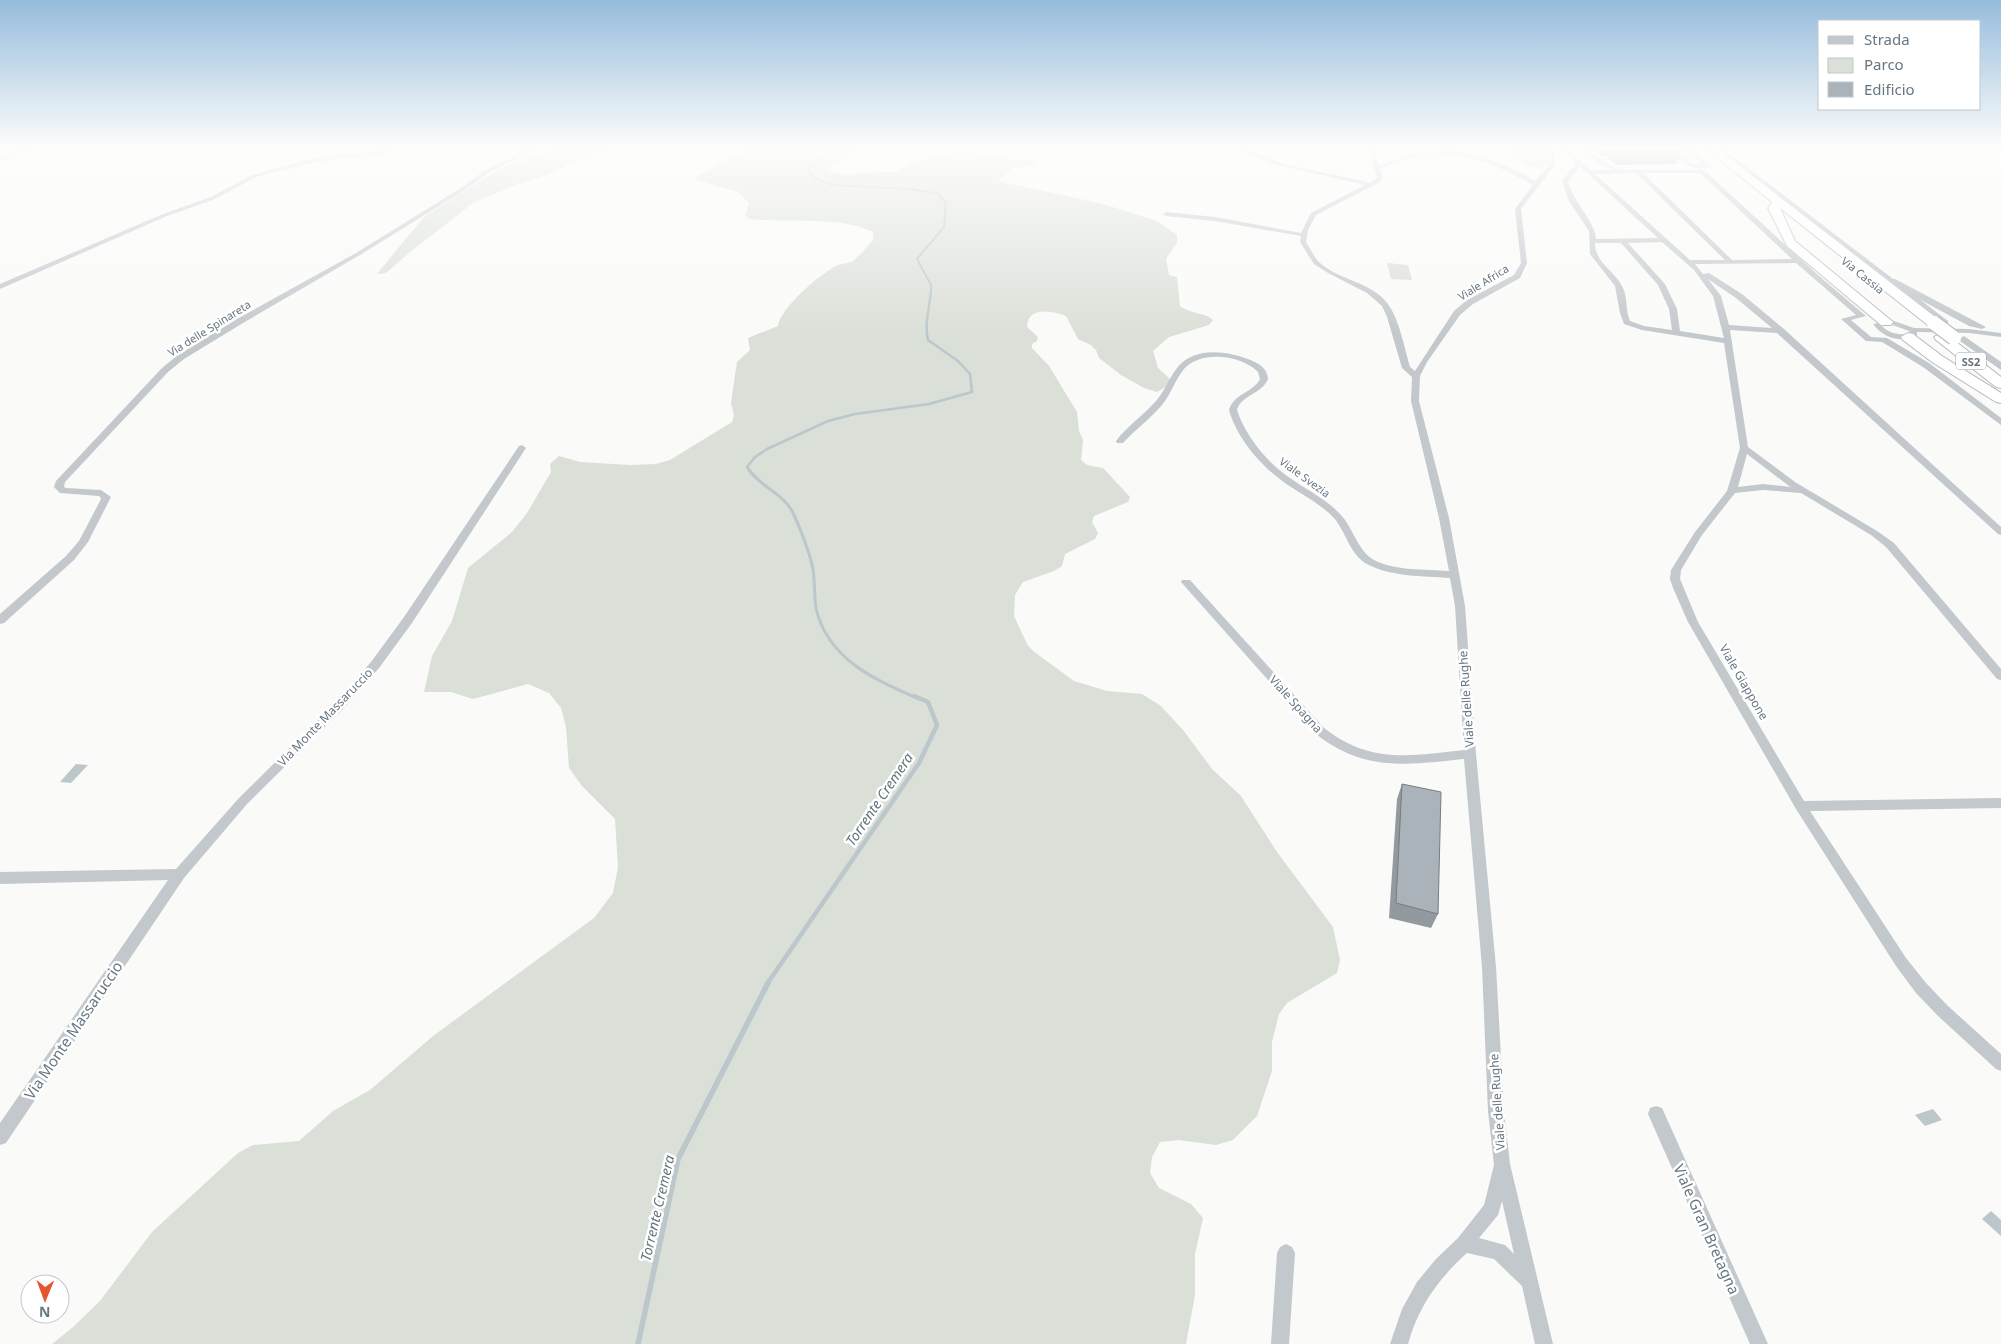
<svg xmlns="http://www.w3.org/2000/svg" width="2001" height="1344" font-family="'Noto Sans',sans-serif">
  <style>
    .green { fill: #dadfd7 }
    .water { fill: #bbc7cb }
    .lines { fill: none; stroke-linecap: round; stroke-linejoin: round }
    .stream-far4 { stroke: #bbc7cb; stroke-width: 2 }
    .stream-far3 { stroke: #bbc7cb; stroke-width: 2.5 }
    .stream-far2 { stroke: #bbc7cb; stroke-width: 3 }
    .stream-far1 { stroke: #bbc7cb; stroke-width: 4.5 }
    .stream { stroke: #bbc7cb; stroke-width: 5.5 }
    .trunk-casing { stroke: #b4b9bd; stroke-width: 2 }
    .minor { fill: #c3c8cc; fill-rule: evenodd }
    .tertiary { fill: #c3c8cc; fill-rule: evenodd }
    .trunk { fill: #fff; fill-rule: evenodd }
    .trunk-bridge-casing { stroke: #b4b9bd; stroke-width: 16; stroke-linecap: butt }
    .trunk-bridge { stroke: #fff; stroke-width: 14 }
    .wall { fill: #929a9f }
    .building { fill: #aab3b9; stroke: #777d82 }
    .labels { text-anchor: middle; dominant-baseline: central; stroke-width: 5; stroke-linejoin: round; paint-order: stroke }
    .far-street-label { font-size: 11px; fill: #657683; stroke: #fff }
    .shield { fill: #fff; stroke: #939fa8; stroke-width: 1 }
    .shield-label { font-size: 11px; font-weight: bold; fill: #657683 }
    .street-label { font-size: 12px; fill: #657683; stroke: #fff }
    .water-label { font-size: 14px; font-style: italic; fill: #60757c; stroke: #fff }
    .near-street-label { font-size: 15px; fill: #657683; stroke: #fff }
  </style>
  <rect width="100%" height="100%" fill="#fafaf8"/>
  <!-- green -->
  <path class="green" d="M556,148h66l-32,7 -46,21 -26,8 -45,19 -63,49 -24,21 -9,1 46,-56 11,-8 65,-41 14,-6 26,-7z
    M748,148h114l-30,16 -2,8 18,4 12,-3 37,-1 16,-11 50,-10 36,7 35,2 3,2 -6,4 -19,2 -14,13 105,23 54,17 20,14v8l-11,16 3,16 8,2 3,29c11,8 27,7 33,14l-4,5 -40,12 -16,14 5,17 12,11v3l-4,5 -9,5 -13,-4 -23,-13 -22,-17 -3,-8 -5,-5 -13,-6 -12,-23c-15,-5 -38,-10 -39,11l11,10 -1,4 -5,3v4l17,18 28,46 2,19 4,9 -2,20 6,5 16,3 27,29 -2,5 -34,14 -2,6 6,11 -3,6 -30,15 -3,12 -8,5 -31,11 -8,13 -1,21 13,28 6,7 41,30 33,10 35,3 19,12 22,24 29,39 29,27 36,56 56,75 7,33 -3,13 -50,30 -8,11 -7,28v29l-15,45 -24,24 -17,5 -37,-5 -19,2 -8,15 -2,16 9,15 32,16 12,14 -8,36v41l-9,49h-1134l20,-16 28,-27 52,-69 86,-79 15,-8 46,-4 34,-30 37,-21 63,-54 161,-118 19,-25 5,-26 -3,-48 -33,-33 -13,-18 -3,-41 -5,-19 -12,-15 -21,-9 -55,15 -22,-7h-27l8,-36 20,-35 16,-53 44,-36 15,-19 24,-41 -1,-8 9,-8 21,6 50,3 26,-1 14,-4 62,-38 2,-7 -3,-12 6,-41 13,-12 -2,-12 30,-12c2,-18 42,-52 58,-60 6,-3 13,-2 18,-6 7,-6 13,-13 19,-20v-8c-37,-17 -82,-8 -122,-13l-6,-3 4,-13 -11,-11 -45,-13z
    M1508,148h37l3,13 -7,8 -16,-4z
    M1387,263l21,2 4,15 -21,-1z"/>
  <!-- water -->
  <path class="water" d="M76,764l12,1 -17,18 -11,-1z
    M1933,1109l9,11 -17,6 -10,-11z
    M1991,1211l10,9v16l-19,-17z"/>
  <g class="lines">
    <!-- stream-far4 -->
    <path class="stream-far4" d="M833,148l-24,20 4,10 19,7 79,4 27,5 8,9 -2,24 -27,32 14,26v6"/>
    <!-- stream-far3 -->
    <path class="stream-far3" d="M750,471l-3,-4 8,-10 12,-8 61,-28 27,-7 74,-10 43,-12 -2,-18 -12,-13 -30,-21c-4,-17 2,-33 3,-50"/>
    <!-- stream-far2 -->
    <path class="stream-far2" d="M749,470c13,18 36,24 45,45 7,15 16,39 19,54 2,13 1,26 3,39 11,50 58,72 101,90"/>
    <!-- stream-far1 -->
    <path class="stream-far1" d="M767,984l152,-221 18,-38 -9,-23 -14,-6"/>
    <!-- stream -->
    <path class="stream" d="M638,1344l40,-185 90,-176"/>
    <defs>
      <path id="trunk" d="M1705,148h11l223,172 2,3 -2,3h-10l-149,-118 15,33 98,81 -2,3h-10l-94,-79 -19,-38 4,-6z
        M1908,333l5,1 29,22 59,37v10l-5,-1 -64,-40 -29,-22 -2,-3z
        M1941,333l5,1 55,43v11l-5,-1 -60,-47 -2,-3z"/>
    </defs>
    <!-- trunk casing -->
    <use href="#trunk" class="trunk-casing"/>
    <!-- minor -->
    <path class="minor" d="M26,148h8l-34,13v-4z
      M390,148h8l-19,8 -39,2 -33,6 -51,13 -41,22 -48,17 -167,73v-5l163,-70 48,-17 41,-22 55,-15 33,-6 38,-2z
      M531,148h7l-50,25 -20,15 -108,67 -117,68 -59,36 -16,13 -103,110 -1,5 2,1 35,2 10,7 -23,45 -14,18 -70,63 -4,1v-10l66,-58 13,-15 21,-40 1,-3 -2,-2 -39,-3 -6,-6 2,-6 106,-113 16,-13 59,-36 119,-66 108,-67 20,-15z
      M1237,148c11,0 35,12 48,16 28,8 57,11 85,19l7,-6 -9,-29h6l5,17c64,-23 98,-18 156,16l14,-16 -2,-17h6l2,17 -34,44 6,54 -7,15 -47,26 -13,11 -33,47 -7,14 -1,25 30,117 16,88 11,148 20,213 8,144 6,53 43,180h-18l-13,-58 -28,-27 -27,-6c-28,25 -49,54 -59,91h-18l12,-35 15,-27 19,-23 22,-21 26,-33 10,-40 -6,-54 -6,-144 -18,-208c-57,6 -100,13 -148,-25l-135,-152 1,-2h8l134,148c46,36 85,28 140,22l-9,-144 -5,-28c-27,-2 -59,-1 -83,-14 -17,-9 -21,-32 -33,-46 -15,-16 -36,-25 -53,-38 -22,-16 -45,-44 -52,-70 5,-17 24,-17 31,-31l-2,-7c-17,-17 -57,-22 -74,-3 -9,11 -13,25 -22,36 -12,14 -27,25 -39,38h-6l-1,-2c11,-15 28,-26 40,-40 9,-10 13,-23 21,-33 16,-21 48,-18 71,-9 10,4 19,8 20,20 -6,15 -27,16 -31,31 8,25 29,51 50,66 18,13 38,22 53,38 13,13 17,36 34,46 21,11 51,9 75,11l-10,-53 -28,-117 1,-24 -10,-9 -15,-51 -5,-11 -15,-13 -39,-20 -14,-9 -14,-22 1,-6 -86,-15 -49,-5 -3,-2 3,-2 49,5 86,16 10,-20 54,-28 -96,-22zM1431,154c38,-1 69,12 102,31l-18,24 6,54 -7,12 -47,25 -13,11 -39,60 -5,-4c-6,-20 -10,-46 -22,-63 -17,-23 -49,-23 -69,-42 -5,-5 -9,-14 -13,-20l2,-12 8,-15 64,-33 3,-5 -3,-9 32,-11zM1502,1201l12,53 -9,-9 -26,-7 19,-23z
      M1560,148h6l25,22h113l114,105 48,41 -15,4 20,17 16,1 42,25 72,55v7l-78,-58 -41,-25 -16,-1 -25,-22 15,-4 -60,-52 -101,1 8,10 6,-1 33,21 42,35 217,198v8l-3,-1 -221,-201 -47,-3 18,117 47,35 82,49 17,12 107,126v11l-4,-1 -111,-132 -15,-12 -70,-42 -38,-3 -28,3 -33,42 -21,35 -1,9 18,43 106,179 197,-3v10l-191,3 96,147 20,25 22,23 53,48v17l-5,-2 -58,-53 -22,-23 -20,-27 -100,-157 -108,-187 -15,-34 -3,-9 1,-9 24,-38 32,-41 13,-43 -16,-105 -82,-13 -18,-6 -4,-11 -5,-27 -25,-32 -1,-23 -20,-30 -7,-20 14,-18zM1580,166l7,7 71,65 -62,1c0,-16 -23,-37 -28,-58zM1636,173l89,87h-35l-95,-86zM1643,173h57l92,86 -60,1zM1662,242l32,28 19,26 11,42 -44,-7 -3,-22 -12,-25 -37,-41zM1595,243h26l37,42 11,24 3,21 -28,-4 -14,-5c-5,-12 -2,-25 -8,-35 -8,-16 -27,-23 -27,-43zM1708,279l28,19 36,30 -43,-3 -8,-29zM1747,454l42,32 2,1 -28,-3 -25,3z
      M1581,148h6l21,17 11,3 -3,2 -12,-3z
      M1665,148h21l27,18c-17,9 -34,-6 -48,-16zM1673,151h10l20,13h-9z
      M1889,279h6l91,48 -4,2 -13,-3 -80,-43z
      M1891,320l23,8 55,1 32,4v4l-32,-4 -52,-1v4c-16,7 -34,2 -44,-12zM1890,324l19,7 1,2c-10,3 -22,0 -28,-7z
      M522,445l4,3 -114,175 -33,45 -37,42 -95,94 -63,74 -178,265 -6,2v-22l168,-243 -168,4v-12l176,-3 63,-71 95,-94 37,-42 33,-45 115,-171z
      M1656,1106l6,2 106,236h-18l-102,-230 2,-6z
      M1286,1244l6,3 3,6 -6,91h-18l6,-91 3,-6z"/>
    <!-- tertiary -->
    <path class="tertiary" d="M1713,148h9l226,173v4h-8z
      M1964,336l37,26v8l-41,-29 -1,-2z"/>
    <!-- trunk -->
    <use href="#trunk" class="trunk"/>
    <defs>
      <path id="trunk-bridge" d="M1934,323l20,15"/>
    </defs>
    <!-- trunk-bridge casing -->
    <use href="#trunk-bridge" class="trunk-bridge-casing"/>
    <!-- trunk-bridge -->
    <use href="#trunk-bridge" class="trunk-bridge"/>
  </g>
  <!-- wall -->
  <path class="wall" d="M1595,148h85l2,1 -6,15 -60,1 -10,-9h-5z
    M1402,784l36,130 -7,14 -42,-10 8,-119z"/>
  <!-- building -->
  <path class="building" d="M1619,148h61l2,1 -60,1z
    M1402,784l39,8 -3,122 -42,-11z"/>
  <!-- sky -->
  <linearGradient id="sky" x2="0" y2="1"><stop stop-color="#96bcdc"/><stop offset="0.44" stop-color="#fdfdfc"/><stop offset="1" stop-color="#fdfdfc" stop-opacity="0"/></linearGradient>
  <rect width="2001" height="336" fill="url(#sky)"/>
  <g class="labels">
    <!-- far-street labels -->
    <g class="far-street-label">
      <text transform="translate(1863 275) rotate(39)">Via Cassia</text>
      <text transform="translate(1483 282) rotate(-32)">Viale Africa</text>
      <text transform="translate(209 328) rotate(-32)">Via delle Spinareta</text>
      <text transform="translate(1305 477) rotate(36)">Viale Svezia</text>
    </g>
    <!-- shield labels -->
    <rect class="shield" x="1956" y="352.5" width="30" height="17" rx="4"/>
    <g class="shield-label">
      <text x="1971" y="361">SS2</text>
    </g>
    <!-- street labels -->
    <g class="street-label">
      <text transform="translate(1744 682) rotate(60)">Viale Giappone</text>
      <text transform="translate(1466 699) rotate(-94)">Viale delle Rughe</text>
      <text transform="translate(1296 704) rotate(48)">Viale Spagna</text>
      <text transform="translate(325 717) rotate(-46)">Via Monte Massaruccio</text>
      <text transform="translate(1497 1102) rotate(-94)">Viale delle Rughe</text>
    </g>
    <!-- water labels -->
    <g class="water-label">
      <text transform="translate(879 799) rotate(-56)">Torrente Cremera</text>
      <text transform="translate(657 1208) rotate(-77)">Torrente Cremera</text>
    </g>
    <!-- near-street labels -->
    <g class="near-street-label">
      <text transform="translate(73 1030) rotate(-56)">Via Monte Massaruccio</text>
      <text transform="translate(1707 1229) rotate(66)">Viale Gran Bretagna</text>
    </g>
  </g>
  <!-- legend -->
  <rect x="1818" y="20" width="162" height="90" fill="#ffffff" stroke="#c1c8cd"/>
  <rect x="1828" y="36" width="25" height="8" fill="#c3c8cc" stroke="#c1c8cd"/>
  <text x="1864" y="45" font-size="15" fill="#657683">Strada</text>
  <rect x="1828" y="58" width="25" height="15" fill="#dadfd7" stroke="#c1c8cd"/>
  <text x="1864" y="70" font-size="15" fill="#657683">Parco</text>
  <rect x="1828" y="82" width="25" height="15" fill="#aab3b9" stroke="#c1c8cd"/>
  <text x="1864" y="95" font-size="15" fill="#657683">Edificio</text>
  <!-- north arrow -->
  <g transform="translate(45 1299) rotate(181)"><circle r="24" fill="#ffffff" stroke="#c1c8cd"/>
  <path d="M0-4L9 19L0 12L-9 19Z" fill="#e4572e"/>
  <text y="-8" font-size="14" font-weight="bold" text-anchor="middle" fill="#657683">N</text>
  </g>
</svg>
